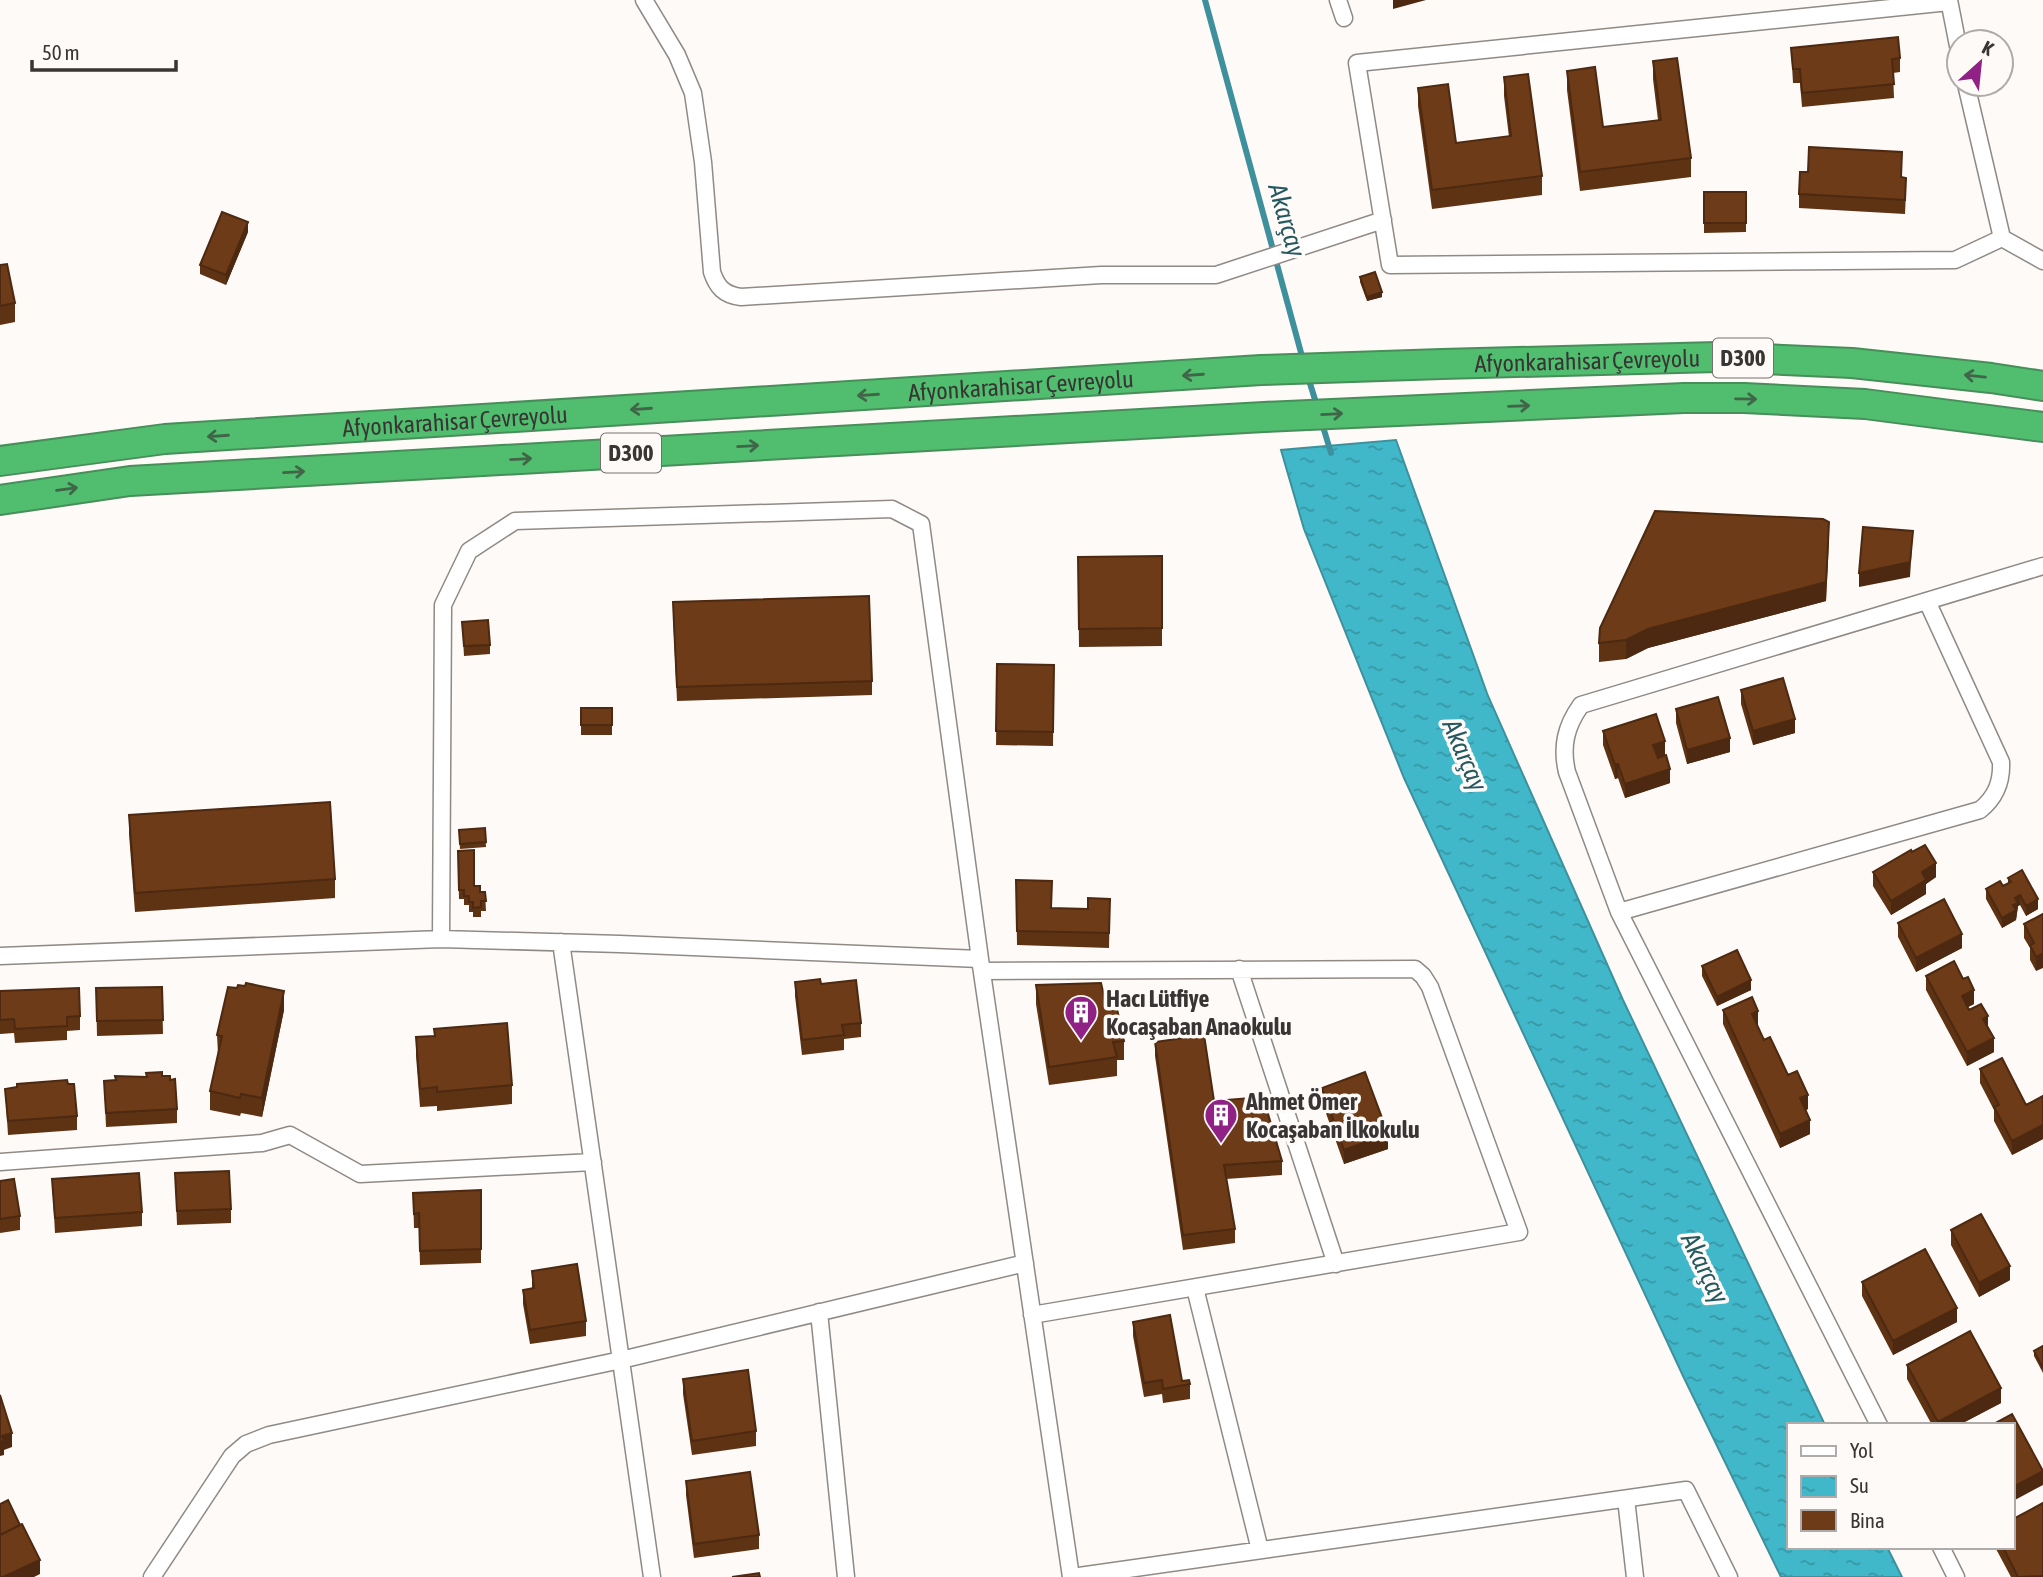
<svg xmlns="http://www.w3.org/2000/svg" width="2043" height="1577" font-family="'Asap Condensed',sans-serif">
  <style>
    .water { fill: url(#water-ripples); stroke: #3e919c; stroke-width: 2 }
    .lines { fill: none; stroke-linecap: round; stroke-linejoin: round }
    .stream { stroke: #3e919c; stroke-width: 6 }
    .street-casing { stroke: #8f8a86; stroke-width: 19 }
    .highway-casing { stroke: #488e5a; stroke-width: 32 }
    .street { stroke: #fff; stroke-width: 16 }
    .highway { stroke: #50be6e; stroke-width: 28 }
    .wall { fill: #5e3314 }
    .shaded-wall { fill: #4c2910 }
    .building { fill: #6d3b17; stroke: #4c2910; stroke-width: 2 }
    .oneway { stroke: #406548 }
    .labels { text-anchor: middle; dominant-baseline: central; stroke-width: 7; stroke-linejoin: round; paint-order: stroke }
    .shield { fill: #fefaf8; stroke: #73706f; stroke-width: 2 }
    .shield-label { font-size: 23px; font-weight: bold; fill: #383534 }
    .street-label { font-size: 24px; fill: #383534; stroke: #fefaf8 }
    .poi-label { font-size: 24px; font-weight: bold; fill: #383534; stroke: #fefaf8; text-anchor: start }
    .water-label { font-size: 26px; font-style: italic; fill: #265860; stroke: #fefaf8 }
  </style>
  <defs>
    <pattern id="water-ripples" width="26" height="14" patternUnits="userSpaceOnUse" patternTransform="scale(1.75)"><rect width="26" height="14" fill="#41b8c9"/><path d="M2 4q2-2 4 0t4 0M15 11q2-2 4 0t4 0" fill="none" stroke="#3796a4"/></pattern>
  </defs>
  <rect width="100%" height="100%" fill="#fefaf8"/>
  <!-- water -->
  <path class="water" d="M1396,440l92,256 135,304 202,425h-36v122h98l15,30h-121l-97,-199 -280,-600 -100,-249 -23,-79z"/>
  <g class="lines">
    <!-- stream -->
    <path class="stream" d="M1205,0l98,360
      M1308,377l9,29
      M1321,420l10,33"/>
    <defs>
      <path id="street" d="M644,0l33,55 16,38 10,69 9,110c5,15 12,23 29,25l360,-22h115l167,-55
        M1338,0l6,18
        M1949,0l10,51
        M1949,2l-592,61 33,202 565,-5 47,-22
        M1966,84l36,154 41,23
        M1619,912l361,-102c16,-13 22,-28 21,-48l-74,-161
        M441,939l2,-334 26,-54 46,-30 377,-12 29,15 59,435 91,618
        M561,942l91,635
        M0,956l441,-17 179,5 360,15
        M1239,969l97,295
        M982,971l433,-2 8,7 7,11 89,245 -487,83
        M0,1162l262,-19 28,-8 70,39 233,-12
        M1195,1288l65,262
        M819,1312l27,265
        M1879,1425l-260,-513 -52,-140c-6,-26 -1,-46 14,-67l462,-139
        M1626,1499l9,78
        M1941,1547l15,30
        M152,1577l80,-121 14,-12 23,-9 352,-75 404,-97
        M1072,1577l614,-87 43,87"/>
      <g id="highway">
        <path id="s1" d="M0,461l165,-22 1096,-69 181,-6 275,-7 135,6 139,15 52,8"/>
        <path d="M0,500l130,-19 1134,-64 420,-19h60l121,6 178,23"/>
      </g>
    </defs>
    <!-- street casing -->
    <use href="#street" class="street-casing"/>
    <!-- highway casing -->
    <use href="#highway" class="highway-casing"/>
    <!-- street -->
    <use href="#street" class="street"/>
    <!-- highway -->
    <use href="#highway" class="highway"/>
  </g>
  <!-- wall -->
  <path class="wall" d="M1791,48l109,10v14l-7,1 1,25 -92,9 -2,-24h-7z
    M1653,61l38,97v19l-111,14 -13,-101v-19l36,56 55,-7 -5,-41z
    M1504,77l38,99v19l-110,14 -14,-103v-18l38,55 53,-6 -5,-41z
    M1902,166l-1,11 5,15 -1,22 -106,-6v-14l9,-22z
    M1704,192h42v40l-42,1z
    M248,232l-22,53 -26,-11v-9z
    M0,265l15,38v19l-15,3z
    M1360,277l22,20 -15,4 -7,-19z
    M1829,541l-3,60 -178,47 -22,11 -27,3v-19z
    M1162,556v90l-83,1 -1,-90z
    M673,616l199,65v14l-195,6z
    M462,622l28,23v9l-26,2z
    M997,664l57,1 -1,81 -57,-1z
    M1741,690l54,43 -42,12 -12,-41z
    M581,708h31v27h-31z
    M1676,709l54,43 -43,12 -11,-41z
    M1603,731l62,24 5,28 -45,15 -7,-20 -3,1 -12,-34z
    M129,815l206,64v19l-200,14 -6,-78z
    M485,828l1,19 -26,2 -1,-19z
    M458,851l16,35 6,6h5l1,19h-5v6h-8v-5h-4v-7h-5v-6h-5z
    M1873,872l63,5 -10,7v10l-35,21 -18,-29z
    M2008,878l30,31 -12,7 -6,-11 -2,1 -2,14 -14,8 -16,-29v-10l17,-3 5,-3z
    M1016,880l36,28 36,1 22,-10 -1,49 -92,-3z
    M2043,914l-7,57 -6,-11v-12l-6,-10v-14z
    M1898,923l64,25 -46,24 -18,-35z
    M1702,966l49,24 -34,16 -15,-30z
    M1926,976l48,28 -6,3 1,3 19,18 6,24 -27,14 -41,-76z
    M795,982l26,2 40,39v14l-17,2v11l-42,5 -7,-59z
    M1036,985l70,20 18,36v19h-7v16l-68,9 -13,-81z
    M162,987l1,47 -66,2 -1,-48z
    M237,988l47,22 -22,107 -21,-4 -1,3 -30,-6v-19l8,-37 -1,-19z
    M0,991l80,25v14l-13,1v9l-52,3 -1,-10 -14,1z
    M1723,1010l35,15 -1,1 7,14 24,35 20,34 -2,1 4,24 -30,14 -57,-124z
    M434,1029l78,56v19l-75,7v-5l-17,1 -4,-51v-19l18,-1z
    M1155,1042l59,59 68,60v14l-56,4 9,50v14l-52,7 -28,-194z
    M1980,1069l46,36 17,-9v43l-31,16 -18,-34v-11l-14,-27z
    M162,1076l8,4 7,29v14l-71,4 -2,-46z
    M68,1084l9,32v14l-69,5 -3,-46z
    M1322,1088l66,61 -44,15 -22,-62z
    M175,1173l56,36v14l-54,2z
    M52,1179l90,33v14l-87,7z
    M0,1181l20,35v14l-20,3z
    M481,1190v73l-61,2 -1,-37h-5l-1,-35z
    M1951,1230l59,50 -31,17 -28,-52z
    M532,1271l54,50v15l-56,8 -7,-40v-14l9,-2z
    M1862,1282l95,40 -64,33 -31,-59z
    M1133,1322l49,59 8,3v15l-27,4 -1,-9 -18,3 -11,-61z
    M2043,1346v27l-9,-17v-5z
    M1907,1365l94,38 -42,22h-27l-25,-46z
    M683,1379l73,52v15l-64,9 -9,-61z
    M686,1481l73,54v14l-65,9 -8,-63z
    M1995,1547h18l30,30h-32z"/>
  <!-- shaded-wall -->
  <path class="shaded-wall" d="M1393,0h33l-33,9z
    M248,222v10l-22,53v-10z
    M1382,292v5l-15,4v-4z
    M1829,522l-3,79 -178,47 -22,11v-19z
    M1913,531l-3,46 -51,10v-14z
    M1795,719v14l-42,12v-14z
    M1730,738v14l-43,12v-14z
    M1665,741v14l-12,5v-15z
    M1618,764v14l-3,1v-14z
    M1670,769v14l-45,15v-14z
    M1936,863v14l-10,7v10l-35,21v-14l31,-29z
    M2020,895v10l-2,1 -2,14 -14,8v-10l13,-20z
    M2038,899v10l-12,7v-10z
    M1962,934v14l-46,24v-14z
    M2043,953v15l-7,3v-14z
    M1751,980v10l-34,16v-9z
    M1974,990v14l-12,6v-14z
    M284,991v19l-22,107v-19z
    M1758,1011v14l-6,3v-14z
    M1988,1016v15l-5,-12z
    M1994,1038v14l-27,14v-14z
    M1808,1095v14l-8,3v-14z
    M1810,1120v14l-30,14v-14z
    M2043,1125v14l-31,16v-14z
    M1388,1134v15l-44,15v-14z
    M2010,1266v14l-31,17v-14z
    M1957,1308v14l-64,33v-14z
    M2001,1388v15l-42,22h-21v-3z
    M12,1433v14l-8,3v5l-4,1v-14l2,-6z
    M2043,1471v14l-30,16v-14z
    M40,1560v14l-6,3h-31z"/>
  <!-- building -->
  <path class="building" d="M1898,37l2,21 -8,1 2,25 -92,9 -2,-24h-7l-2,-21z
    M1677,58l14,100 -111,14 -13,-101 28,-4 8,60 58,-7 -8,-59z
    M1528,74l14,102 -110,14 -14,-102 30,-4 8,59 55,-7 -7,-59z
    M1809,147l93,5 -1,25 5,1 -1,22 -106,-6 1,-22h8z
    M1704,192h42v31h-42z
    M222,212l26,10 -22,53 -26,-10z
    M7,264l8,39 -15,3v-41z
    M1375,272l7,20 -15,5 -7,-20z
    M1655,511l168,8 6,3 -3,60 -178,47 -22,11 -27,3 1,-15z
    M1863,527l50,4 -3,31 -51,11z
    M1162,556v72l-83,1 -1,-72z
    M869,596l3,85 -195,6 -4,-85z
    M488,620l2,25 -26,1 -2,-24z
    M997,664l57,1 -1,67 -57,-1z
    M1783,678l12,41 -42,12 -12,-41z
    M1718,697l12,41 -43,12 -11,-41z
    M581,708h31v17h-31z
    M1656,714l9,27 -12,4 5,13 8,-3 4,14 -45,15 -7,-20 -3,1 -12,-34z
    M330,802l5,77 -200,14 -6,-78z
    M485,828l1,14 -26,2 -1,-14z
    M1925,845l11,18 -14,9 4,8 -35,21 -18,-29 38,-22 1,2z
    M474,850v36h6v6h5l1,9h-5v6l-8,1v-6h-4v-6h-5v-6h-5l-1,-39z
    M2022,870l16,29 -12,7 -6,-11 -5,3 3,5 -5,2 3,5 -14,8 -16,-29 14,-8 3,5 8,-4 -3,-4z
    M1016,880l36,1 -1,27 37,1v-11l22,1 -1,34 -92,-2z
    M1944,899l18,35 -46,24 -18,-35z
    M2043,914v39l-7,4 -6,-12 4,-2 -10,-19z
    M1737,950l14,30 -34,17 -15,-31z
    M1954,961l9,18 5,-2 6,13 -12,6 7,14 12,-6 7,12 -5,3 11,19 -27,14 -41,-76z
    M820,979l1,5 35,-4 5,43 -19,2 2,10 -42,5 -7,-58z
    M246,983l38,8 -22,107 -21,-4 -1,4 -30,-7 12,-55 -5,-1 11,-48 9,1 1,-3 7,1z
    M1101,983l5,22 10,-1 8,37 -11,1 4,15 -68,10 -13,-82z
    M162,987l1,33 -66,1 -1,-33z
    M79,988l1,28 -13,1v9l-52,3 -1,-10 -14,1v-29z
    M1752,997l6,14 -6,3 12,26 6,-3 18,38 9,-4 11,24 -8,3 10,22 -30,14 -57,-124z
    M507,1023l5,62 -75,7v-5l-17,2 -4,-52 19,-1 -1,-7z
    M1204,1035l10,66 49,-4 19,64 -58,4 11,64 -52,6 -28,-193z
    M2002,1058l24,47 17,-9v29l-31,16 -18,-34 5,-2 -19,-36z
    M162,1072v4h8v4l5,-1 2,30 -71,4 -2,-32 12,-1 -1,-4 32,1 -1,-4z
    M1365,1072l23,62 -44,16 -22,-62z
    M67,1080l1,4h6l3,32 -69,5 -3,-32 12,-2v-3z
    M229,1171l2,38 -54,2 -2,-38z
    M139,1173l3,39 -87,6 -3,-39z
    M14,1179l6,37 -20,3v-38z
    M481,1190v59l-61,2 -1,-38 -5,1 -1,-21z
    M1981,1214l29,52 -31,17 -28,-53z
    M1925,1249l32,59 -64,33 -31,-59z
    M577,1264l9,57 -56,9 -7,-40 11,-2 -2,-17z
    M1170,1315l12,66 7,-1 1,4 -27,5 -1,-9 -18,3 -11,-61z
    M1970,1331l31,57 -63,34 -31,-57z
    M2043,1346v22l-9,-17z
    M748,1370l8,61 -64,10 -9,-62z
    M0,1395l12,38 -10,3 2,5 -4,1z
    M2012,1414l31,57 -30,16v-62h-21z
    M750,1472l9,63 -65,9 -8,-63z
    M8,1500l12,25 -20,10v-31z
    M2043,1503v73l-25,1 -15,-30h10v-28z
    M22,1524l18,36 -37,17h-3v-42z
    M759,1573l1,4h-28z"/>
  <!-- one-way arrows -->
  <defs><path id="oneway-shaft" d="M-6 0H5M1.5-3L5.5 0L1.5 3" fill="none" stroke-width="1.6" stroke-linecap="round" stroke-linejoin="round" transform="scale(1.75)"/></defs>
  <g class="oneway">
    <use href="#oneway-shaft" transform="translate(1193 375) rotate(176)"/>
    <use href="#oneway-shaft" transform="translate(1975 376) rotate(-174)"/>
    <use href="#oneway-shaft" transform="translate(868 395) rotate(176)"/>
    <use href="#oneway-shaft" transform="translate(1746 399) rotate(1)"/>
    <use href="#oneway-shaft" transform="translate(1519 406) rotate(-2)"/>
    <use href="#oneway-shaft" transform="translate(641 409) rotate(176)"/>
    <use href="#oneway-shaft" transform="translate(1332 414) rotate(-3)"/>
    <use href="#oneway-shaft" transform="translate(218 436) rotate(176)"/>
    <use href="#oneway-shaft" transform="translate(748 446) rotate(-3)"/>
    <use href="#oneway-shaft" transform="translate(521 459) rotate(-3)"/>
    <use href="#oneway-shaft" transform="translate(294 472) rotate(-3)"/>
    <use href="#oneway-shaft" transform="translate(67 489) rotate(-8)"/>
  </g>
  <!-- icons -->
  <defs>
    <symbol id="building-pin" viewBox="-11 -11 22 30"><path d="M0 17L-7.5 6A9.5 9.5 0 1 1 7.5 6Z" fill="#8f2284" stroke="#fefaf8"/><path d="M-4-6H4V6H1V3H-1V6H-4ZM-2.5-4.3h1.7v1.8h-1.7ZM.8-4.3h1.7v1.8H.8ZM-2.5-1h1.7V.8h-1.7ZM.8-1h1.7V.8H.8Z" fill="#fff"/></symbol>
  </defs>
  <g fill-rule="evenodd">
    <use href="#building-pin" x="1062" y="993" width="38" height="52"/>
    <use href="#building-pin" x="1202" y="1096" width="38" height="52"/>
  </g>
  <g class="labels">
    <!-- shield labels -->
    <g class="shield">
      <rect x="1713" y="338.5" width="60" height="39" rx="5"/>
      <rect x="601" y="433.5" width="60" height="39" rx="5"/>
    </g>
    <g class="shield-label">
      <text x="1743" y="358">D300</text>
      <text x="631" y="453">D300</text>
    </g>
    <!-- street labels -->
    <g class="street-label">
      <text stroke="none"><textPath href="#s1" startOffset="1591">Afyonkarahisar Çevreyolu</textPath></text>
      <text stroke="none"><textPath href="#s1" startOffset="1024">Afyonkarahisar Çevreyolu</textPath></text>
      <text stroke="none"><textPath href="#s1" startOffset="457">Afyonkarahisar Çevreyolu</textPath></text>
    </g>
    <!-- poi labels -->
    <g class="poi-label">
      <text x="1106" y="998">Hacı Lütfiye<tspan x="1106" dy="28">Kocaşaban Anaokulu</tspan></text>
      <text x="1246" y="1101">Ahmet Ömer<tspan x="1246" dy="28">Kocaşaban İlkokulu</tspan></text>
    </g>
    <!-- water labels -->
    <g class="water-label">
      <text transform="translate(1287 220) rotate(74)">Akarçay</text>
      <text transform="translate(1465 755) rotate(67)">Akarçay</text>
      <text transform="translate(1705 1268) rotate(64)">Akarçay</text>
    </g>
  </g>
  <!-- legend -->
  <rect x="1787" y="1423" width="228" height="126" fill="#fefaf8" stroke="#afabaa" stroke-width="2"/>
  <rect x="1801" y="1446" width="35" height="10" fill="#ffffff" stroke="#afabaa" stroke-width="2"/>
  <text x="1850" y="1458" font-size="21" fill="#383534">Yol</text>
  <rect x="1801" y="1476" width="35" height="21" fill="url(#water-ripples)" stroke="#afabaa" stroke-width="2"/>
  <text x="1850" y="1493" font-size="21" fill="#383534">Su</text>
  <rect x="1801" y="1510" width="35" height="21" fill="#6d3b17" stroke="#afabaa" stroke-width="2"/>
  <text x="1850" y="1528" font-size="21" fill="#383534">Bina</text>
  <!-- north arrow -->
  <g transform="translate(1980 63) rotate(27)"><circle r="33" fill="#fefaf8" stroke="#afabaa" stroke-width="2"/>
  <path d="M0-5L12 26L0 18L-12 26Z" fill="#8f2284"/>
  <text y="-10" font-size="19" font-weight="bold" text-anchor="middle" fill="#383534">K</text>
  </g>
  <!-- scale -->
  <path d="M32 60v10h144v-10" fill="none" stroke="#383534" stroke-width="3.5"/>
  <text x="42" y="60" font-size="21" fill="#383534" stroke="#fefaf8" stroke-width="5" paint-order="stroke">50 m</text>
</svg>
